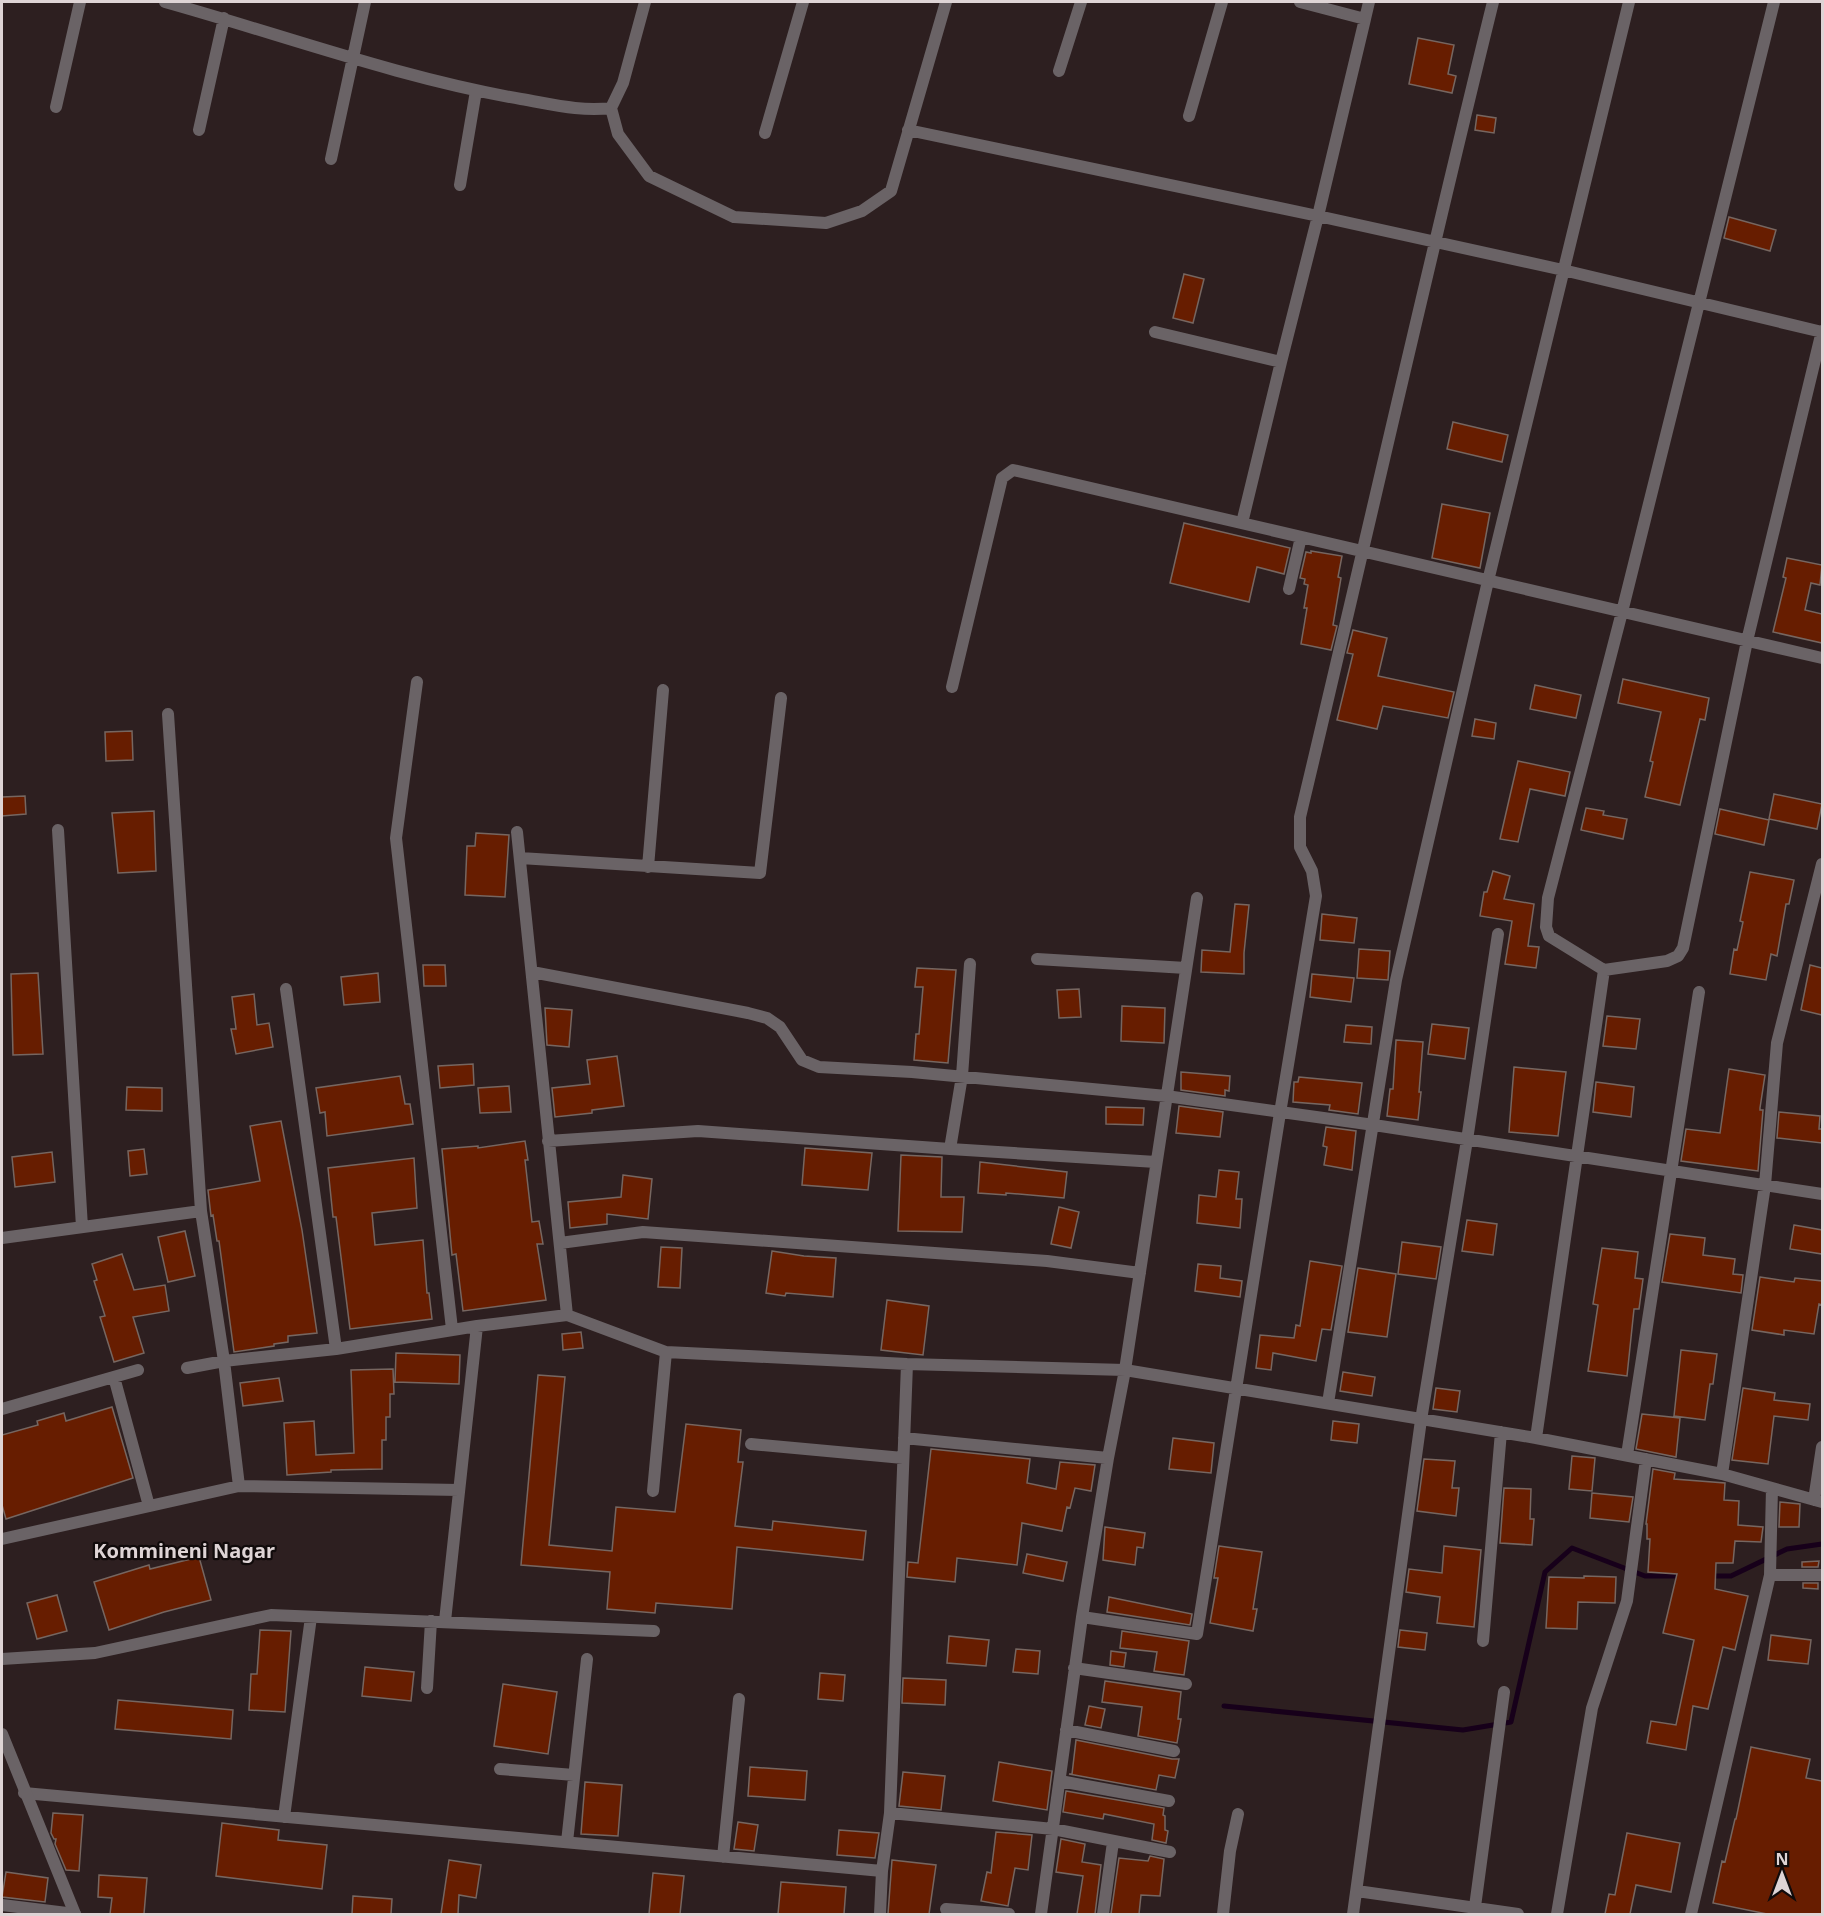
<svg xmlns="http://www.w3.org/2000/svg" width="1824" height="1916" font-family="'Noto Sans',sans-serif">
  <style>
    .lines { fill: none; stroke-linecap: round; stroke-linejoin: round }
    .stream { stroke: #17001a; stroke-width: 5 }
    .building { fill: #671d00; stroke: #766660; stroke-width: 1.5 }
    .minor { stroke: #6a6366; stroke-width: 12 }
    .tertiary { stroke: #6a6366; stroke-width: 12 }
    .labels { text-anchor: middle; dominant-baseline: central; stroke-width: 4.5; stroke-linejoin: round; paint-order: stroke }
    .neighbourhood-label { font-size: 20px; font-weight: bold; fill: #ded4d5; stroke: #110b0b }
  </style>
  <rect width="100%" height="100%" fill="#2d1f20"/>
  <g class="lines">
    <!-- stream -->
    <path class="stream" d="M1710,1576h21l56,-27 35,-5
      M1224,1706l239,24 48,-8 34,-150 27,-24 73,28h38"/>
  </g>
  <!-- building -->
  <path class="building" d="M1418,38l36,7 -6,29 8,2 -4,17 -43,-9z
    M1477,115l19,3 -2,15 -19,-3z
    M1729,217l47,13 -6,21 -46,-13z
    M1184,274l20,5 -11,44 -20,-5z
    M1453,422l55,13 -6,27 -55,-13z
    M1442,504l48,9 -10,55 -48,-10z
    M1184,523l106,25 -6,26 -27,-7 -8,35 -79,-19z
    M1311,551l31,5 -4,21 3,1 -8,47 4,1 -6,24 -30,-6 6,-36h-3l4,-23 -4,-1 1,-5 -5,-1 6,-26 5,1z
    M1787,558l35,7 -2,20 -9,-2 -6,27 17,4v29l-49,-11 13,-54 -3,-1z
    M1353,630l34,8 -9,38 76,16 -6,26 -65,-12 -6,23 -40,-9 16,-66 -6,-1z
    M1623,679l86,19 -4,22 -5,-1 -20,86 -35,-8 8,-35 -3,-1 11,-49 -43,-9z
    M1535,685l46,10 -5,23 -46,-9z
    M1475,719l21,4 -2,16 -22,-3z
    M132,731l1,29 -27,1 -1,-29z
    M1518,761l52,11 -5,24 -35,-7 -12,53 -18,-3z
    M1774,794l48,10 -5,25 -48,-10z
    M25,796l1,18 -24,2v-19z
    M1586,808l18,3 -1,4 24,4 -4,20 -42,-9z
    M1720,809l49,11 -5,25 -49,-11z
    M154,811l2,60 -38,2 -6,-60z
    M476,833l33,2 -4,62 -40,-2 2,-49h8z
    M1493,871l17,5 -6,23 30,5 -6,42 11,1 -3,21 -31,-4 7,-43 -32,-5 4,-24h3z
    M1750,872l44,8 -5,24h-3l-9,52 -6,-2 -5,26 -36,-6 4,-25 3,1 6,-28 -3,-1z
    M1235,904l14,1 -5,48v21l-43,-2 1,-22 28,2z
    M1322,914l35,4 -3,25 -34,-3z
    M1359,949l31,2 -2,29 -31,-2z
    M423,965h22l1,21h-22z
    M1810,965l12,3v47l-21,-5z
    M917,968l39,2 -8,93 -34,-3 2,-26h3l4,-47h-8z
    M38,973l5,81 -30,1 -2,-81z
    M378,973l2,29 -36,3 -3,-28z
    M1312,974l42,4 -3,24 -41,-5z
    M1079,989l2,28 -22,1 -2,-28z
    M254,994l3,31 12,-2 4,24 -37,7 -5,-25h5l-4,-32z
    M1122,1006l43,2 -1,35 -43,-2z
    M545,1008l27,2 -3,37 -22,-2z
    M1607,1016l33,3 -4,30 -33,-3z
    M1432,1024l37,4 -4,31 -37,-5z
    M1346,1025l26,2 -1,17 -27,-2z
    M1396,1040l27,2 -4,50h2l-3,28 -31,-4 3,-27h3z
    M617,1056l7,50 -32,4v3l-37,4 -3,-29 38,-4 -3,-24z
    M473,1064l1,21 -34,3 -2,-22z
    M1514,1067l52,5 -8,64 -49,-4z
    M1729,1069l36,6 -5,33v2h3l-5,61 -77,-10 5,-32 34,4z
    M1181,1072l49,4 -1,15 -4,-1v6l-44,-6z
    M400,1076l5,28h5l3,20 -86,12 -2,-24 -5,1 -4,-25z
    M1299,1077l63,6 -4,31 -29,-4 1,-5 -37,-3 1,-20h4z
    M1596,1082l38,5 -3,30 -38,-5z
    M509,1086l2,26 -31,1 -2,-25z
    M127,1087l35,1v23l-36,-1z
    M1179,1106l44,6 -3,25 -44,-4z
    M1106,1107l38,1 -1,17 -37,-1z
    M1779,1112l41,4 -1,13h3v14l-45,-5z
    M281,1121l21,109 15,103 -29,3v6l-14,2v2l-40,6 -15,-111h-2l-4,-26 -2,1 -3,-26 52,-9 -10,-55z
    M1326,1127l30,4 -4,39 -28,-5 3,-18 -4,-1z
    M525,1141l3,19h-3l7,62 7,-1 4,23h-6l9,56 -83,11 -7,-57 -4,1 -10,-106 36,-3v2z
    M805,1148l67,5 -4,37 -66,-5z
    M144,1149l3,25 -17,2 -2,-25z
    M52,1152l3,30 -40,5 -3,-30z
    M901,1155l41,2 -1,40h23l-2,35 -64,-1z
    M414,1158l3,50 -45,5 3,32 48,-5 4,53h2l3,26 -82,10 -14,-112h-3l-5,-49z
    M980,1162l87,10 -3,26 -58,-5v2l-28,-2z
    M1219,1170l20,2 -3,27h6l-2,29 -43,-5 2,-28 17,2z
    M623,1175l29,4 -4,40 -41,-5v10l-37,4 -2,-26 53,-5z
    M1059,1207l20,5 -8,36 -20,-4z
    M1467,1220l30,4 -4,31 -31,-4z
    M1794,1225l28,5v24l-32,-5z
    M185,1231l10,45 -27,6 -10,-45z
    M1670,1234l35,4 -2,17 32,4 -2,15 10,1 -2,18 -79,-11z
    M1402,1242l39,5 -5,32 -38,-5z
    M661,1247l21,1 -2,40 -22,-1z
    M1602,1248l36,4 -3,26 8,1 -4,30h-5l-7,67 -39,-5 10,-66 -5,-1z
    M772,1251l32,5 32,2 -3,39 -47,-4 -1,3 -19,-3z
    M122,1254l12,36 31,-5 4,26 -36,6 11,36 -30,9 -14,-45 5,-1 -11,-35 3,-1 -5,-16z
    M1310,1261l32,5 -11,64 -9,-1 -6,32 -43,-8 -2,17 -15,-2 4,-33 34,3 2,-13 4,1z
    M1198,1264l23,2 -1,12 22,3 -2,16 -45,-6z
    M1358,1268l38,6 -9,63 -39,-5z
    M1760,1277l34,5 1,-4 27,3v24l-3,-1 -5,30 -30,-4v5l-32,-5z
    M887,1300l42,6 -6,49 -42,-5z
    M581,1332l2,16 -20,2 -1,-16z
    M1681,1350l36,4 -4,30h-3l-5,36 -31,-4z
    M396,1353l64,2 -1,29 -64,-2z
    M393,1369l1,25h-4v23h-4v23h-4v29l-51,1v2l-44,3 -3,-52 30,-2 2,34 38,-2 -3,-83z
    M1343,1372l32,5 -3,19 -32,-5z
    M538,1375l27,2 -16,168 63,6 4,-44 59,5 11,-88 55,6 -3,32h5l-8,64 37,4 1,-9 93,10 -3,29 -126,-13 -5,62 -76,-6 -1,10 -48,-4 3,-37 -89,-7z
    M279,1378l4,23 -40,5 -3,-23z
    M1436,1388l24,3 -3,21 -24,-3z
    M1743,1388l32,5 -1,7 36,4 -2,16 -34,-4 -6,48 -36,-4z
    M112,1407l21,71 -127,41 -4,-14v-70l36,-10 -1,-4 27,-8 2,8z
    M1642,1414l38,4 -4,39 -40,-8z
    M1333,1421l26,3 -2,19 -26,-3z
    M1173,1438l41,5 -3,30 -42,-4z
    M931,1449l99,10 -3,24 29,6 4,-27 35,3 -4,26 -16,-3 -5,20 -3,-1 -5,24 -40,-8 -5,42 -60,-7 -2,24 -48,-5 1,-15 10,1z
    M1572,1456l23,2 -3,33 -23,-2z
    M1424,1459l31,2 -3,27h7l-3,28 -39,-5z
    M1653,1469l22,4 -1,6 51,4 -1,17 15,1 -1,24 25,2 -2,15 -26,-1 -2,22h-17l-1,26 33,7 -13,54 -12,-3 -15,62 -15,-3 -7,44 -39,-7 4,-22 25,4 18,-85 -31,-7 14,-59 -29,-2 2,-33h-3v-15h-1z
    M1504,1488l27,1 -1,30h4l-2,26 -32,-2z
    M1592,1493l41,4 -4,25 -39,-4z
    M1780,1502l20,2 -1,23h-20z
    M1105,1527l40,6 -2,15 -6,-1 -2,18 -32,-5z
    M1219,1546l43,6 -9,57h4l-4,22 -43,-8 8,-45h-4z
    M1444,1546l37,4 -7,77 -37,-4 3,-26 -34,-5 3,-23 33,4z
    M1027,1554l40,8 -4,19 -40,-8z
    M199,1557l12,43 -47,12 -55,18 -15,-48 55,-17 1,4z
    M1819,1561l-1,6h-16v-5z
    M1584,1576l32,1 -1,26 -37,-1 -1,27 -31,-1 3,-51 35,1z
    M1803,1583h15v6l-15,-1z
    M57,1595l10,36 -30,8 -10,-36z
    M1109,1597l83,17 -2,11 -83,-13z
    M260,1630l31,1 -6,81 -36,-2 2,-36h6z
    M1400,1630l27,3 -2,17 -27,-3z
    M1122,1631l67,10 -5,34 -30,-4 3,-19 -37,-4z
    M1771,1635l40,5 -3,24 -40,-4z
    M949,1636l40,4 -3,26 -39,-3z
    M1016,1649l24,2 -2,23 -25,-2z
    M1111,1651l15,2 -2,14 -14,-2z
    M365,1667l49,5 -3,29 -49,-5z
    M820,1673l25,2 -2,26 -25,-2z
    M903,1678l43,2 -1,25 -43,-2z
    M1105,1681l76,11 -3,27h3l-4,24 -39,-7 4,-29 -40,-5z
    M503,1684l54,8 -9,62 -54,-8z
    M118,1700l115,10 -2,29 -116,-10z
    M1089,1706l16,3 -4,19 -16,-3z
    M1076,1740l96,19h7l-4,19 -16,-3 -3,15 -87,-16h3z
    M1751,1747l59,12 -4,19 16,3v133h-55l-54,-11 9,-42 3,1 10,-43h1z
    M999,1762l53,9 -5,39 -54,-9z
    M750,1767l57,4 -2,29 -57,-4z
    M903,1772l42,4 -4,34 -42,-4z
    M585,1782l37,3 -4,51 -37,-2z
    M1066,1791l98,17 -1,7 2,1v14l3,1 -2,12 -14,-3 2,-16 -50,-10 -1,5 -40,-7z
    M53,1813l30,2 -4,56 -13,-1 -11,-26 1,-5h-2l-3,-6z
    M738,1822l20,3 -4,26 -20,-2z
    M222,1823l57,7 -1,10 49,5 -5,44 -106,-13z
    M839,1830l40,3 -4,25 -38,-3z
    M996,1832l36,3 -4,35 -13,-2 -7,38 -27,-5 6,-29 4,1z
    M1627,1833l53,10 -9,49 -35,-7 -6,29h-25l4,-20 6,1z
    M1061,1839l24,5 -3,18 19,3 -6,49h-18l6,-38 -27,-4z
    M1150,1856l14,3 -4,37 -19,-1 -2,19h-28l8,-56 29,3z
    M449,1860l32,5 -5,33 -17,-3 -1,19h-17z
    M892,1860l44,5 -7,49h-41z
    M6,1872l42,6 -3,24 -43,-5z
    M653,1873l31,3 -4,38h-31z
    M99,1875l48,3 -3,36h-34l2,-16 -14,-1z
    M781,1882l65,5 -2,27h-66z
    M353,1896l39,3 -1,15h-39z"/>
  <g class="lines">
    <!-- minor -->
    <path class="minor" d="M165,2c118,33 235,76 356,97 30,5 60,13 90,9l12,-25 22,-81
      M1300,2l65,17 -47,197 245,54 259,62
      M1365,19l4,-17
      M1059,71l22,-69
      M56,107l24,-105
      M611,108l7,26 31,42 85,41 92,6 36,-12 29,-20 55,-189
      M1189,116l33,-114
      M199,130l25,-112
      M908,130l410,86 -37,146 -126,-30
      M765,133l38,-131
      M331,159l34,-157
      M460,185l16,-94
      M1242,523l39,-161
      M1289,589l12,-52
      M417,682l-21,156 56,491
      M952,687l50,-209 11,-8 809,188
      M168,714l33,497 23,150 15,125
      M58,830l24,397
      M517,832l50,483
      M520,858l240,15 21,-175
      M648,867l15,-177
      M1037,959l149,9
      M1604,970l-55,-34 -3,-9 2,-29 74,-286 152,-610
      M532,972l216,41 19,5 13,9 22,33 17,7 93,5 254,24 208,29 448,69
      M286,989l50,360
      M548,1141l150,-10 252,18 12,-73 8,-112
      M950,1149l206,13
      M2,1238l199,-27
      M560,1243l83,-11 404,29 93,12
      M187,1368l37,-7 112,-12 141,-23 90,-11 99,37 241,12 218,6 411,68 186,36 100,28
      M114,1377l35,129
      M1328,1403l68,-423 92,-399 141,-579
      M2,1409l136,-39
      M904,1438l204,20
      M1536,1438l68,-468 63,-9 11,-5 5,-8 64,-307 75,-310
      M751,1444l152,14
      M1627,1455l72,-463
      M1722,1474l43,-289 12,-142 45,-179
      M653,1491l13,-139
      M1814,1500l8,-53
      M2,1539l237,-53 220,4
      M1770,1575h52
      M1082,1617l115,17 83,-521 36,-217 -4,-25 -12,-24v-30c65,-272 126,-544 193,-815
      M445,1621l32,-295
      M1483,1641l18,-209
      M2,1659l93,-6 176,-38 383,16
      M1074,1668l112,16
      M427,1688l4,-67
      M1066,1730l108,21
      M500,1769l74,6
      M1060,1781l109,20
      M24,1793l858,78
      M890,1813l163,16 117,23
      M284,1817l27,-200
      M567,1842l20,-183
      M723,1857l16,-158
      M1357,1891l161,23
      M2,1905l73,9
      M946,1909l63,5
      M880,1914l2,-43 8,-58 17,-449
      M1041,1914l41,-297 26,-159 17,-88 72,-472
      M1103,1914l10,-72
      M1223,1914l7,-63 8,-37
      M1353,1914l68,-494 46,-280 31,-206
      M1474,1914l30,-222
      M1557,1914l35,-206 35,-107 19,-142
      M1691,1914l79,-339 2,-87"/>
    <!-- tertiary -->
    <path class="tertiary" d="M2,1734l73,180"/>
  </g>
  <g class="labels">
    <!-- neighbourhood labels -->
    <g class="neighbourhood-label">
      <text x="184" y="1550">Kommineni Nagar</text>
    </g>
  </g>
  <!-- border -->
  <rect width="1824" height="1916" fill="none" stroke="#ded4d5" stroke-width="6"/>
  <!-- north arrow -->
  <g transform="translate(1782 1874)" stroke="#110b0b" stroke-width="4.5" paint-order="stroke">
  <path d="M0-4.5L10 22L0 15L-10 22Z" fill="#ded4d5"/>
  <text y="-9" font-size="16" font-weight="bold" text-anchor="middle" fill="#ded4d5">N</text>
  </g>
</svg>
